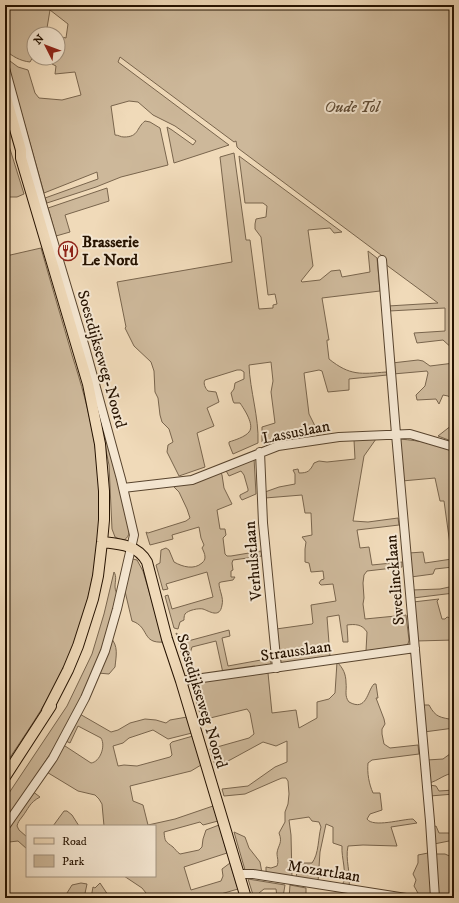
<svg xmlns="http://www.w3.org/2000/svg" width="459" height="903" font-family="'IM FELL DW Pica',serif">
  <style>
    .green { fill: #cdb89a; stroke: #79654d }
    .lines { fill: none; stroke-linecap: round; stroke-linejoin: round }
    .minor-casing { stroke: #58442e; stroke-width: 10 }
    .major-casing { stroke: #251200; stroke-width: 12 }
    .minor { stroke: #f5e7d2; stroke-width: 8 }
    .major { stroke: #f0dab9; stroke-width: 10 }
    .labels { text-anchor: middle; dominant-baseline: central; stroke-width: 4; stroke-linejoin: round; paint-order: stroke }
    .park-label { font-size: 16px; font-style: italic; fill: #604c36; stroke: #f5e7d2 }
    .poi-label { font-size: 16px; font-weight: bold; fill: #251200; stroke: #f5e7d2; text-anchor: start }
    .street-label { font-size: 16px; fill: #251200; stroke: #f5e7d2 }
  </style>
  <rect width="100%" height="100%" fill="#f0dab9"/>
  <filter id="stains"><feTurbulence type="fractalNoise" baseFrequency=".005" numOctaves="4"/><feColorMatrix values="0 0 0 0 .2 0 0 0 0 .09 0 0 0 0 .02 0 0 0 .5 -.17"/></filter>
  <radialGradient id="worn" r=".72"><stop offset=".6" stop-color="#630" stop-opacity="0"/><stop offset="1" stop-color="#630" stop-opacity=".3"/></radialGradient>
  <!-- green -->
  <path class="green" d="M5,5h449v345l-11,-10 -26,3 -3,-10 31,-2v-23l-56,3 -1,-5 50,-3 -53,-39v-6l-146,-109 -2,-2 -1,-6 -2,1 -114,-85 -2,5 111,83 -55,18 -7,-36 5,3 21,15 3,-4 -21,-15 -22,-11 -15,-13 -9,-1 -18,5 4,29c4,0 5,2 9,2 15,0 12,-9 21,-16l5,1 10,6 8,37 -47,12 -25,10 -49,16 -2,-5 53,-19 -1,-7 -53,21 -38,-135 12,9 10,3 7,23 4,5 23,2 19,-5 -6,-23 -20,2 1,-8 -4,-2 1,-6h5v-12h3l1,-9 4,1 2,-14 -18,-14 -4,24h-12v21l-4,7c-10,-1 -18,-6 -25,-12z
    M5,133l19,61 -7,3h-12z
    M234,153l12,87h4l9,69 14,-1v-3l4,-1 -2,-10 -7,1 -7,-58 -6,-8v-5l1,-5 10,-2 1,-11 -4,-3h-18l-6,-47 103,76 -8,1 -4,-5 -22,2 5,36 -12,15 1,1 18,-2 11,-9 9,-1 2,7 28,-5 -2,-21 9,7 3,33 -58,7 7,42h-2v2l2,17c21,17 32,15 57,13l1,3 -38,4v11l-21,2 -6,-21 -3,-1 -15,3 5,41 7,14v6l-54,8v-15l13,-4 -4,-31 2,-11 -2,-19 -22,3c1,26 10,52 9,78l-25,11 -4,-10v-2c6,-2 16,-5 20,-10 6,-7 -5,-23 -9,-29h-6l-1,-2 -2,-8 3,-4 1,-6 9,-4v-7l-3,-2h-4l-32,10c-2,3 0,8 3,11l8,1 3,10 -12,6 7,18 -17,7 8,34 -26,9 -12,-24 1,-7 5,-3 -4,-13 -7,-7 -2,-7 -2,-17 -3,-6 -1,-21 -3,-9 -17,-16 -9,-18 1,-1 -9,-45 115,-20 -12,-105z
    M107,188l2,13 -44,14 5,17 -14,4 -8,-28z
    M41,248c10,36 21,72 31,107 9,28 17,56 22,85 14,79 1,164 -34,235 -15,32 -36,61 -55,90v-511l1,2z
    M418,360l5,1 7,5 24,-3v37l-6,-4 -5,-1 -4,9 -3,-5 -19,1 -1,-5 9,-9 3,-13 -1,-2 -34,3 -1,-11z
    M454,419v23l-16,-6 14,-11z
    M102,431l3,3 24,91c1,8 0,12 -6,16l-8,-4 -3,-8 -3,-64z
    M376,439l-12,17 -11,65 15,1 30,-4 1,7 -42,5 3,18 9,-1 3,18 30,-3v5l-35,4 -3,4 -1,8 1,15 -1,6 2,15 41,-4 3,25 -1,4 -2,1 -40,6 1,-19c-5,-8 -12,-8 -20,-7l1,17h-5l-4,-27 -12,2 3,39 -51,8 -3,-35 36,-5 1,-1 -2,-18 25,-4 -3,-17 -12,1 -2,-2 2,-3 3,-1 -1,-8 -12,1 -2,-9 -4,-1v-13l1,-7 -4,-5 10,-2 -1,-22h-6l-3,-18 -37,3v-6l14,-5 16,-3v-10l-2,-4 5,-1 1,4c9,0 11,-2 15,-10l5,-2 8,1 28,-3 -1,-19z
    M400,439c20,2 36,4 54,12v120l-1,-4 -18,2 -2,5 -22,3 -2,-24 14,-1 2,11 27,-4 -8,-58h-4l-5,-23 -33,3z
    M254,458l2,36 -14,6 -2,-3v-2l8,-4v-2l-4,-14 -3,-4 -12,5 -5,-9z
    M219,469l3,6 2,13 8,16 -15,6 3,19h5l1,6 -3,3 2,16 2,2h4l30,-5 1,5 -29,4 -1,3 1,7 -2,1v6h4l-2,3 -12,2 -2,1c0,7 5,15 3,22 -2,14 -13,6 -19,4 -4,-1 -15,1 -18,5 -1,2 -1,4 -1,6l-4,2 -2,7 -4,-1 -9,-32 3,-1 4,14 41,-12 -6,-25 -41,12 2,5 -5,1 -7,-25 4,-2 1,-13 5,-2 3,2 5,12c9,5 20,8 28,1 2,-2 3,-3 3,-6 0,-3 -2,-7 -3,-9l2,-3 -3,-7 -2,-11 -27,8 1,4 -23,6 -4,-13 2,1 38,-12 4,-3 -3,-9 -8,-17 -8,-8z
    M133,559l4,1 6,11 21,71c-23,2 -14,-15 -32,-21l-8,-34 6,-26z
    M114,572c3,5 1,9 1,15 0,3 2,6 2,9 -1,9 -6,20 -8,29 -18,73 -63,136 -104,197v-23l62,-93 25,-52 12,-40z
    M454,586v7l-41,5 -1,-8 28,-1z
    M439,599l-2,2 5,18h3l2,-2 7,2v21l-38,1 -3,-39z
    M229,630l1,6 -8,2 6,28 33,-6 6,-7 3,-1 1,13 -48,8 -7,-32 -24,6 -3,10 -5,5 -8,-29 12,8z
    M110,637c9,9 6,19 5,30l-6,7 -11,-1z
    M337,662c6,6 9,12 9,21 1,7 -2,13 3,19 18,10 18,-11 25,-18h2l2,14h-2l8,21 1,5 -3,5v5l2,10 6,4 28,-3 1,9 -47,6 -4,3c-1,10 1,21 5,30h7l2,17 -12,4 -3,5c6,9 35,0 46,0l4,4 -26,4 6,19 -34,-1 -15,1c-3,15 3,26 1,41l-7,-1c6,-12 -1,-28 0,-40l-9,-3v-16l-7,-3 -6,28 -2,30 -22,-4 2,-15h14c7,-9 6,-25 9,-36l-2,-5 -7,-1 -3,-4 -20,3 2,15 1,43 -26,-5v-6l5,1 6,-2c2,-5 0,-8 0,-13 1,-8 6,-10 2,-20l6,-11v-10l3,-8 1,-10 -1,-13 -2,-3h-4l-5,2 -32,14 -21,2 -2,-7 26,-3 27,-19 12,-5v-21l-11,5 -13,-4 -33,18 -15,5 -5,-16 39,-11 5,-4 -4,-21 -3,-4 -45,11 -12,-38 78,-9 4,40 24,-3 3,18 18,-10v-16l12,-3 6,-6z
    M422,705h7c7,13 11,12 25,15v8l-30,4z
    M78,713l33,19 7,-2 12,-7 15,-4 11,1 10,3 4,-3 17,-3 5,16 -24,6 -15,-9 -24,8 -6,5 -10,3 5,20 6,-1 13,1 33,-9 2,-2 -2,-11 2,-2 21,-6 8,29 -10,6 -61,15 3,15 10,4 5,20 27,-6 38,-13 5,15 -15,4 -3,-3 -36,10c1,10 1,9 9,15 2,2 4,5 7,7l19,-4 3,-3 1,-8 3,-9 13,-5 8,28 -43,14 7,23 30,-9 2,-5 -1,-7 8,-6 8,26 -31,9h-57l-8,-10 -18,-12h31v-50h-51l-2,-22 -3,-5 -4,-4 -17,-4 -33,-20 17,-27 29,19c9,-1 15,-17 10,-25l-23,-12 -8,17 -6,-3z
    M454,751v22c-10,1 -16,8 -25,10l-2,-23 16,-1z
    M429,785l7,1 3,5 15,-1v4l-24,2z
    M32,791l8,6c-11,6 -11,11 -18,20 -3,4 -4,5 -5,9l2,4 8,7v12l-9,-8 -9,1 -4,4v-15z
    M64,811h3l5,4 7,11h-26z
    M436,826l3,7h10l2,3h3v4l-20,4 -1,-17z
    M234,832l11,5 4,11 11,14 2,11 -17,-3z
    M428,853l3,37v6l-12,-1 -5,-9 2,-6 -3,-6 5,-11v-8z
    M435,854h10l9,4v40h-15z
    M248,879l37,6 -2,12h-6l-1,-8h-12l-5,4v5h-5z
    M81,883l6,1 -3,14h-16l-1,-5 5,-8z
    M100,883l10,15h-19l2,-11 2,1z
    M290,885l16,3v10h-17z"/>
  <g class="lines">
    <defs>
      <path id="minor" d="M5,68l38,139 43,144 35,128 13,56 -17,74 -12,42 -20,47 -32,60 -48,69
        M382,260l14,174 34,387 5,77
        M260,452l3,71 14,145
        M123,488l69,-8 86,-34 61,-9 71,-3 44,13
        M181,681l234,-33
        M239,874h14l153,24"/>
      <path id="major" d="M5,94l16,56v8l67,226 12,60 4,47v29l-2,22 -4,34 -5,23 -15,47 -10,24 -21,41
        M102,542c18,2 36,3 45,20l20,77 14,42 65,217
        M5,777l46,-71"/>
    </defs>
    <!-- minor casing -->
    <use href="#minor" class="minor-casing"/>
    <!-- major casing -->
    <use href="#major" class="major-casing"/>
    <!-- minor -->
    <use href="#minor" class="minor"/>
    <!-- major -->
    <use href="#major" class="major"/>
  </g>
  <!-- icons -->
  <defs>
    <symbol id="restaurant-ring" viewBox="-11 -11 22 22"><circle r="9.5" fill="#f5e7d2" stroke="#8f2418" stroke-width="1.5"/><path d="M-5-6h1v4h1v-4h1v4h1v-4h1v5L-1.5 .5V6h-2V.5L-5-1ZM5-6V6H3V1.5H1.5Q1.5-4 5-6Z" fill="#8f2418"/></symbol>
  </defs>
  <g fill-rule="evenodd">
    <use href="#restaurant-ring" x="57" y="240" width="22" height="22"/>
  </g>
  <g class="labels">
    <!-- park labels -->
    <g class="park-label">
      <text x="352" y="107">Oude Tol</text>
    </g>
    <!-- poi labels -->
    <g class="poi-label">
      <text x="82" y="242">Brasserie<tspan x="82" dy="18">Le Nord</tspan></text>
    </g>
    <!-- street labels -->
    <g class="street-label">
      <text transform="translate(102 359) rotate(74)">Soestdijkseweg-Noord</text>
      <text transform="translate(296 432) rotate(-11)">Lassuslaan</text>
      <text transform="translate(253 561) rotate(-95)">Verhulstlaan</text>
      <text transform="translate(395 580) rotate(-95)">Sweelincklaan</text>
      <text transform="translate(296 651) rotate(-8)">Strausslaan</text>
      <text transform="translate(202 701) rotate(73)">Soestdijkseweg Noord</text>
      <text transform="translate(324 871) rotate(9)">Mozartlaan</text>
    </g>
  </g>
  <!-- margin -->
  <rect width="459" height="903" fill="none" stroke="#f0dab9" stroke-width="20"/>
  <rect x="6" y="6" width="447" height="891" fill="none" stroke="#251200" stroke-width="2"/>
  <rect x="10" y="10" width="439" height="883" fill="none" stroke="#251200"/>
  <!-- legend -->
  <rect x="26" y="825" width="130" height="52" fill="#f5e7d2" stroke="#a2927e"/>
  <rect x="34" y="838" width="20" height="6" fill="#f0dab9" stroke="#a2927e"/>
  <text x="62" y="845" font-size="12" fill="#251200">Road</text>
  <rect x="34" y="855" width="20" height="12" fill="#cdb89a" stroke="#a2927e"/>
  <text x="62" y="865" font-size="12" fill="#251200">Park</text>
  <!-- north arrow -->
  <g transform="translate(46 46) rotate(312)"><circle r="19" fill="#f5e7d2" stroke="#a2927e"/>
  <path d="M0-3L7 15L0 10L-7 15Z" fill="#8f2418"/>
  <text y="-6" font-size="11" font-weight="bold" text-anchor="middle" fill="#251200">N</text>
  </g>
  <rect width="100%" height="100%" filter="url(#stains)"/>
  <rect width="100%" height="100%" fill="url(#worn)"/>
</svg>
